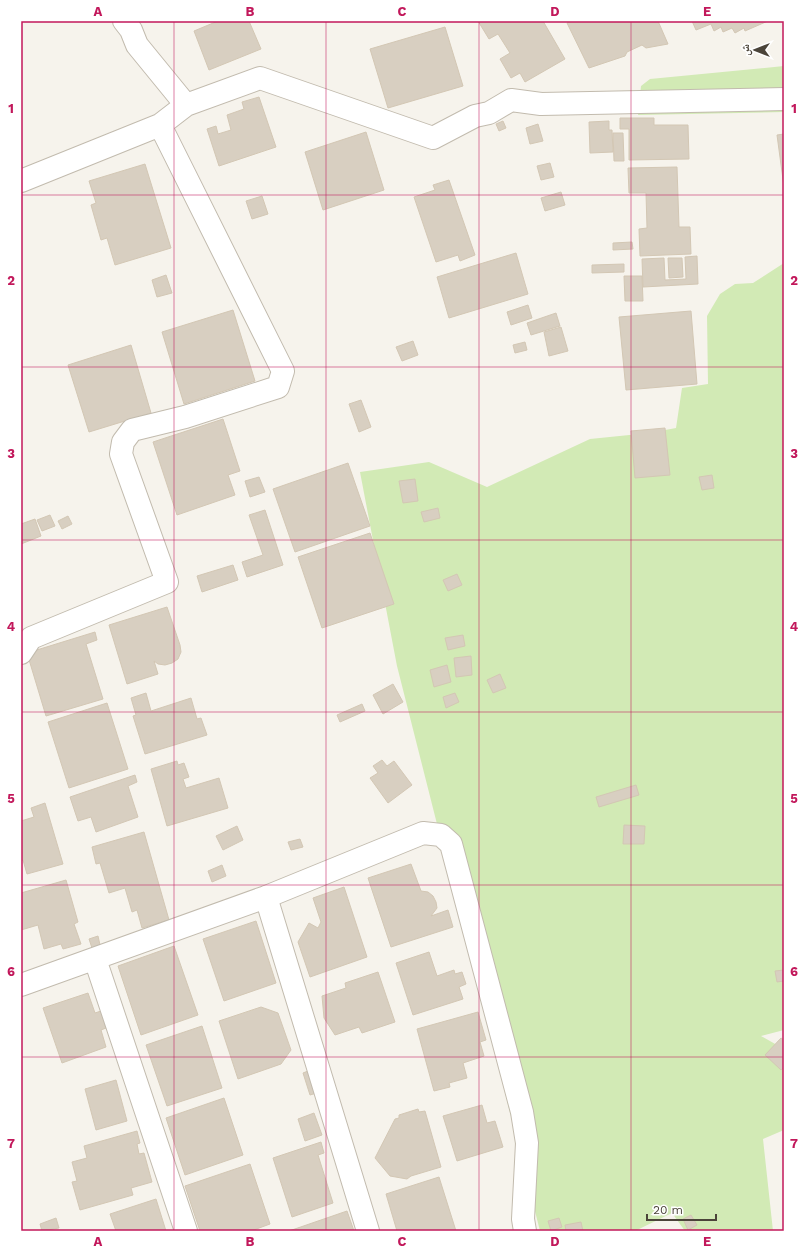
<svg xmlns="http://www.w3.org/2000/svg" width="805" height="1252" font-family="'Work Sans','Noto Naskh Arabic',sans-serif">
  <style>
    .green { fill: #d2eab5 }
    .building { fill: #d8cfc1; stroke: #d3c7b4 }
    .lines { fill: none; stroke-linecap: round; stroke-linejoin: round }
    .street-casing { stroke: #c2bbae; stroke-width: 24 }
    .street { stroke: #fff; stroke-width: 22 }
    .grid { fill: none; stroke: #c2185b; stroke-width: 1; stroke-opacity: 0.55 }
    .neatline { fill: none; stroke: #c2185b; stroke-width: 1.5 }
    .grid-label { font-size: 13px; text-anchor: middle; font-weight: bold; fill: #c2185b }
  </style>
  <rect width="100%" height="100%" fill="#f6f3ec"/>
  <!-- green -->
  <path class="green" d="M784,66v46l-146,3 3,-29 9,-7z
    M784,263v767l-23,6 23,13v81l-21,9 10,92h-88l-13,-18 -37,18h-95l-143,-565 -37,-194 69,-10 58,25 103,-48 59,-6 27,-5 6,-40 26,-4 -1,-68 13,-22 15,-10 18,-1z"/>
  <!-- building -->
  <path class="building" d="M218,21h31l12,28 -52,21 -15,-39z
    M478,21h65l22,38 -40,23 -5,-9 -9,5 -11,-19 10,-6 -12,-19 -9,5z
    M572,21h86l10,23 -22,4 -4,-3 -15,7 -2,4 -36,12 -22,-45z
    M692,21h76l-23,10 -1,-3 -9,5 -3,-5 -9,4 -2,-5 -7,4 -3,-7 -15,6z
    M445,27l18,59 -75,22 -18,-59z
    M259,97l17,50 -57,19 -12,-37 9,-3 2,8 13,-4 -4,-15 17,-6 -2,-7z
    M620,118h34v7h34l1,34 -60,1v-31h-9z
    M503,121l3,7 -7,3 -3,-7z
    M609,121v9h3l1,22 -23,1 -1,-31z
    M538,124l5,17 -13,3 -4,-16z
    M366,132l18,58 -61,20 -18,-58z
    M613,133h10l1,28h-10z
    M784,134v53l-7,-52z
    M550,163l4,14 -13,3 -4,-14z
    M145,164l26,84 -56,17 -8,-27 -6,2 -10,-35 5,-2 -7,-22z
    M677,167l2,60h11l1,27 -51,2 -1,-27 8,-1 -1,-35h-17l-1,-25z
    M449,180l26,75 -15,6 -2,-6 -22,7 -22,-65 21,-7 -2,-5z
    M561,192l4,13 -20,6 -4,-13z
    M262,196l6,18 -16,5 -6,-18z
    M632,242l1,7 -20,1v-7z
    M516,253l12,41 -79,24 -12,-41z
    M697,256l1,28 -55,3 -1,-28 22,-1 1,22 21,-1 -1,-22z
    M668,258h14l1,19 -14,1z
    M624,264v8l-32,1v-8z
    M166,275l6,18 -15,4 -5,-17z
    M624,276h18l1,25h-18z
    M528,305l4,13 -21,7 -4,-13z
    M233,310l22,71 -71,23 -22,-72z
    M691,311l6,73 -71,6 -7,-73z
    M556,313l4,13 -29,9 -4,-12z
    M561,327l7,24 -19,5 -5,-24z
    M413,341l5,14 -16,6 -6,-14z
    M525,342l2,8 -12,3 -2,-8z
    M131,345l20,68 -62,19 -21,-67z
    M361,400l10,27 -12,5 -10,-28z
    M223,419l17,52 -12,4 7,20 -58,20 -24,-73z
    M665,428l5,47 -35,3 -4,-47z
    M348,463l22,63 -75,26 -22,-63z
    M712,475l2,13 -12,2 -3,-13z
    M259,477l6,15 -15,5 -5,-16z
    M415,479l3,22 -15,2 -4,-22z
    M438,508l2,10 -16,4 -3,-10z
    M265,510l18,55 -36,12 -5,-15 21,-7 -14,-40z
    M50,515l5,11 -13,5 -5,-11z
    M68,516l4,8 -10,5 -4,-8z
    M35,519l6,17 -20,8v-20z
    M370,533l24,71 -72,24 -24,-71z
    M233,565l5,15 -36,12 -5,-16z
    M457,574l5,11 -14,6 -5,-11z
    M167,607l13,38 1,7 -3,7 -6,4 -7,2 -7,-1 -4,-3 4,13 -31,10 -18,-59z
    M95,632l2,8 -11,4 17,55 -57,17 -19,-63z
    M463,635l2,11 -17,4 -3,-12z
    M471,656l1,19 -16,2 -2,-19z
    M447,665l4,17 -17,5 -4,-17z
    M500,674l6,14 -13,5 -6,-13z
    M393,684l10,18 -20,12 -10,-19z
    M146,693l5,18 40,-13 6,21 4,-1 6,17 -62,19 -12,-38 3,-1 -5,-17z
    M455,693l4,9 -13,6 -3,-11z
    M107,703l21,66 -59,19 -21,-66z
    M362,704l3,7 -25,11 -3,-7z
    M382,760l5,6 7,-5 18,24 -24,18 -18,-25 8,-5 -5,-7z
    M177,761l1,4 6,-2 5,14 -6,2 3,9 33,-10 9,30 -61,18 -16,-57z
    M135,775l2,7 -9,4 10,31 -42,15 -5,-15 -13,4 -8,-24z
    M636,785l3,10 -40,12 -3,-10z
    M45,803l18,61 -36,10 -4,-14 -2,1v-40l13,-4 -3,-9z
    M624,825l21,1 -1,18h-21z
    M237,826l6,14 -20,10 -7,-14z
    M144,832l25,88 -27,8 -5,-18 -5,2 -7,-24 -16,5 -9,-30 -4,1 -4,-17z
    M300,839l3,8 -12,3 -3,-8z
    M411,864l10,27 7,1 5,4 3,6 1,6 -6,8 17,-6 5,17 -62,20 -23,-69z
    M222,865l4,11 -14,6 -4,-11z
    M66,880l12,42 -4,2 7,20 -18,5 -2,-5 -17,5 -6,-24 -17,5v-37z
    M344,887l23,70 -57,20 -12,-35 11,-19 9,5 3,-6 -8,-24z
    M256,921l20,62 -52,18 -21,-62z
    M98,936l2,9 -8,3 -3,-9z
    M174,946l24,69 -57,20 -23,-69z
    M429,952l8,24 17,-6 1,4 7,-2 4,12 -7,3 4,12 -50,16 -17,-52z
    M784,970v11l-7,1 -2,-11z
    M378,972l17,50 -33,11 -3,-6 -24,8 -11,-17 -2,-22 24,-8 -1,-5z
    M88,993l7,20 6,-2 5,17 -5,2 5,17 -44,16 -19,-55z
    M261,1007l17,6 13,37 -10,14 -43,15 -19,-58z
    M478,1012l8,28 -6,2 4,14 -21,7 4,15 -18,5 1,4 -16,4 -17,-62z
    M202,1026l20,62 -55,18 -21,-61z
    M781,1038l3,2v27l-3,3 -16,-15z
    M313,1069l7,23 -10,3 -7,-22z
    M116,1080l11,41 -31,9 -11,-41z
    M224,1098l19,57 -58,20 -19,-57z
    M482,1105l5,18 8,-2 8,26 -46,14 -14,-45z
    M418,1109l1,3 6,-1 16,56 -30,9 -4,3 -17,-3 -15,-18 20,-39 4,-1v-3z
    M314,1113l8,22 -17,6 -7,-22z
    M137,1131l3,12 -3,1 2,10 5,-1 8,29 -21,6 2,7 -53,15 -8,-28 5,-1 -5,-19 15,-4 -3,-12z
    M321,1142l3,11 -6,2 15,48 -41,14 -19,-59z
    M250,1164l20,60 -19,7h-51l-15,-45z
    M439,1177l17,54h-59l-11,-37z
    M156,1199l10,32h-50l-6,-17z
    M347,1211l7,20h-65z
    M691,1215l6,10 -9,5 -5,-11z
    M56,1218l3,10 -17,3 -2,-7z
    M559,1218l3,9 -11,4 -3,-10z
    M581,1222l2,9h-17l-1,-6z"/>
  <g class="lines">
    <defs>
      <path id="street" d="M124,21l7,9 6,15 49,60
        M21,181l139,-56 26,-20 74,-27 173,60 42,-22 14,-3 22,-13 30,4 243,-5
        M21,653l10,-15 136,-56 -46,-128 2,-12 9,-12 53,-13 93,-30 5,-16 -123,-246
        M266,897l102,334
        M95,959l91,272
        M21,985l245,-88 157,-64 18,2 10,9 71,268 5,31 -4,76 2,12"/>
    </defs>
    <!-- street casing -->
    <use href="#street" class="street-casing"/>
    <!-- street -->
    <use href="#street" class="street"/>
  </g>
  <!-- grid -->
  <path class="grid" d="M174,21v1210M326,21v1210M479,21v1210M631,21v1210M21,195h763M21,367h763M21,540h763M21,712h763M21,885h763M21,1057h763"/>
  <!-- border -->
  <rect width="805" height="1252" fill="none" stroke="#ffffff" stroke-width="44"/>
  <!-- north arrow -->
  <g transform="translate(755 50) rotate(270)" stroke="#ffffff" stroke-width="3" paint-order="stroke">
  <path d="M0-3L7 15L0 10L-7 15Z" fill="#4b4439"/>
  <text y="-6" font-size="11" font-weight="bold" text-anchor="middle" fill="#4b4439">ش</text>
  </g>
  <!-- scale -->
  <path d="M647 1214v6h69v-6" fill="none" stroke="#4b4439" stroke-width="2"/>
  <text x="653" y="1214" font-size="12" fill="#4b4439" stroke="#ffffff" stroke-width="3" paint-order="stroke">20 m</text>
  <rect x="22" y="22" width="761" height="1208" class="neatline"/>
  <g class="grid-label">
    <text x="98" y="16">A</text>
    <text x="250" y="16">B</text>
    <text x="402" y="16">C</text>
    <text x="555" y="16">D</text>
    <text x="707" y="16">E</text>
    <text x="11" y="113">1</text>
    <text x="794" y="113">1</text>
    <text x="11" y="285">2</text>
    <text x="794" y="285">2</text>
    <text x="11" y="458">3</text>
    <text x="794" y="458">3</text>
    <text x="11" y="631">4</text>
    <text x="794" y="631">4</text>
    <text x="11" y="803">5</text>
    <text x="794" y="803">5</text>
    <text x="11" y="976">6</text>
    <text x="794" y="976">6</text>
    <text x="11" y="1148">7</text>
    <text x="794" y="1148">7</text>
    <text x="98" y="1246">A</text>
    <text x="250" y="1246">B</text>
    <text x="402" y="1246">C</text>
    <text x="555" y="1246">D</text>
    <text x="707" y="1246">E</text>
  </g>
</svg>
